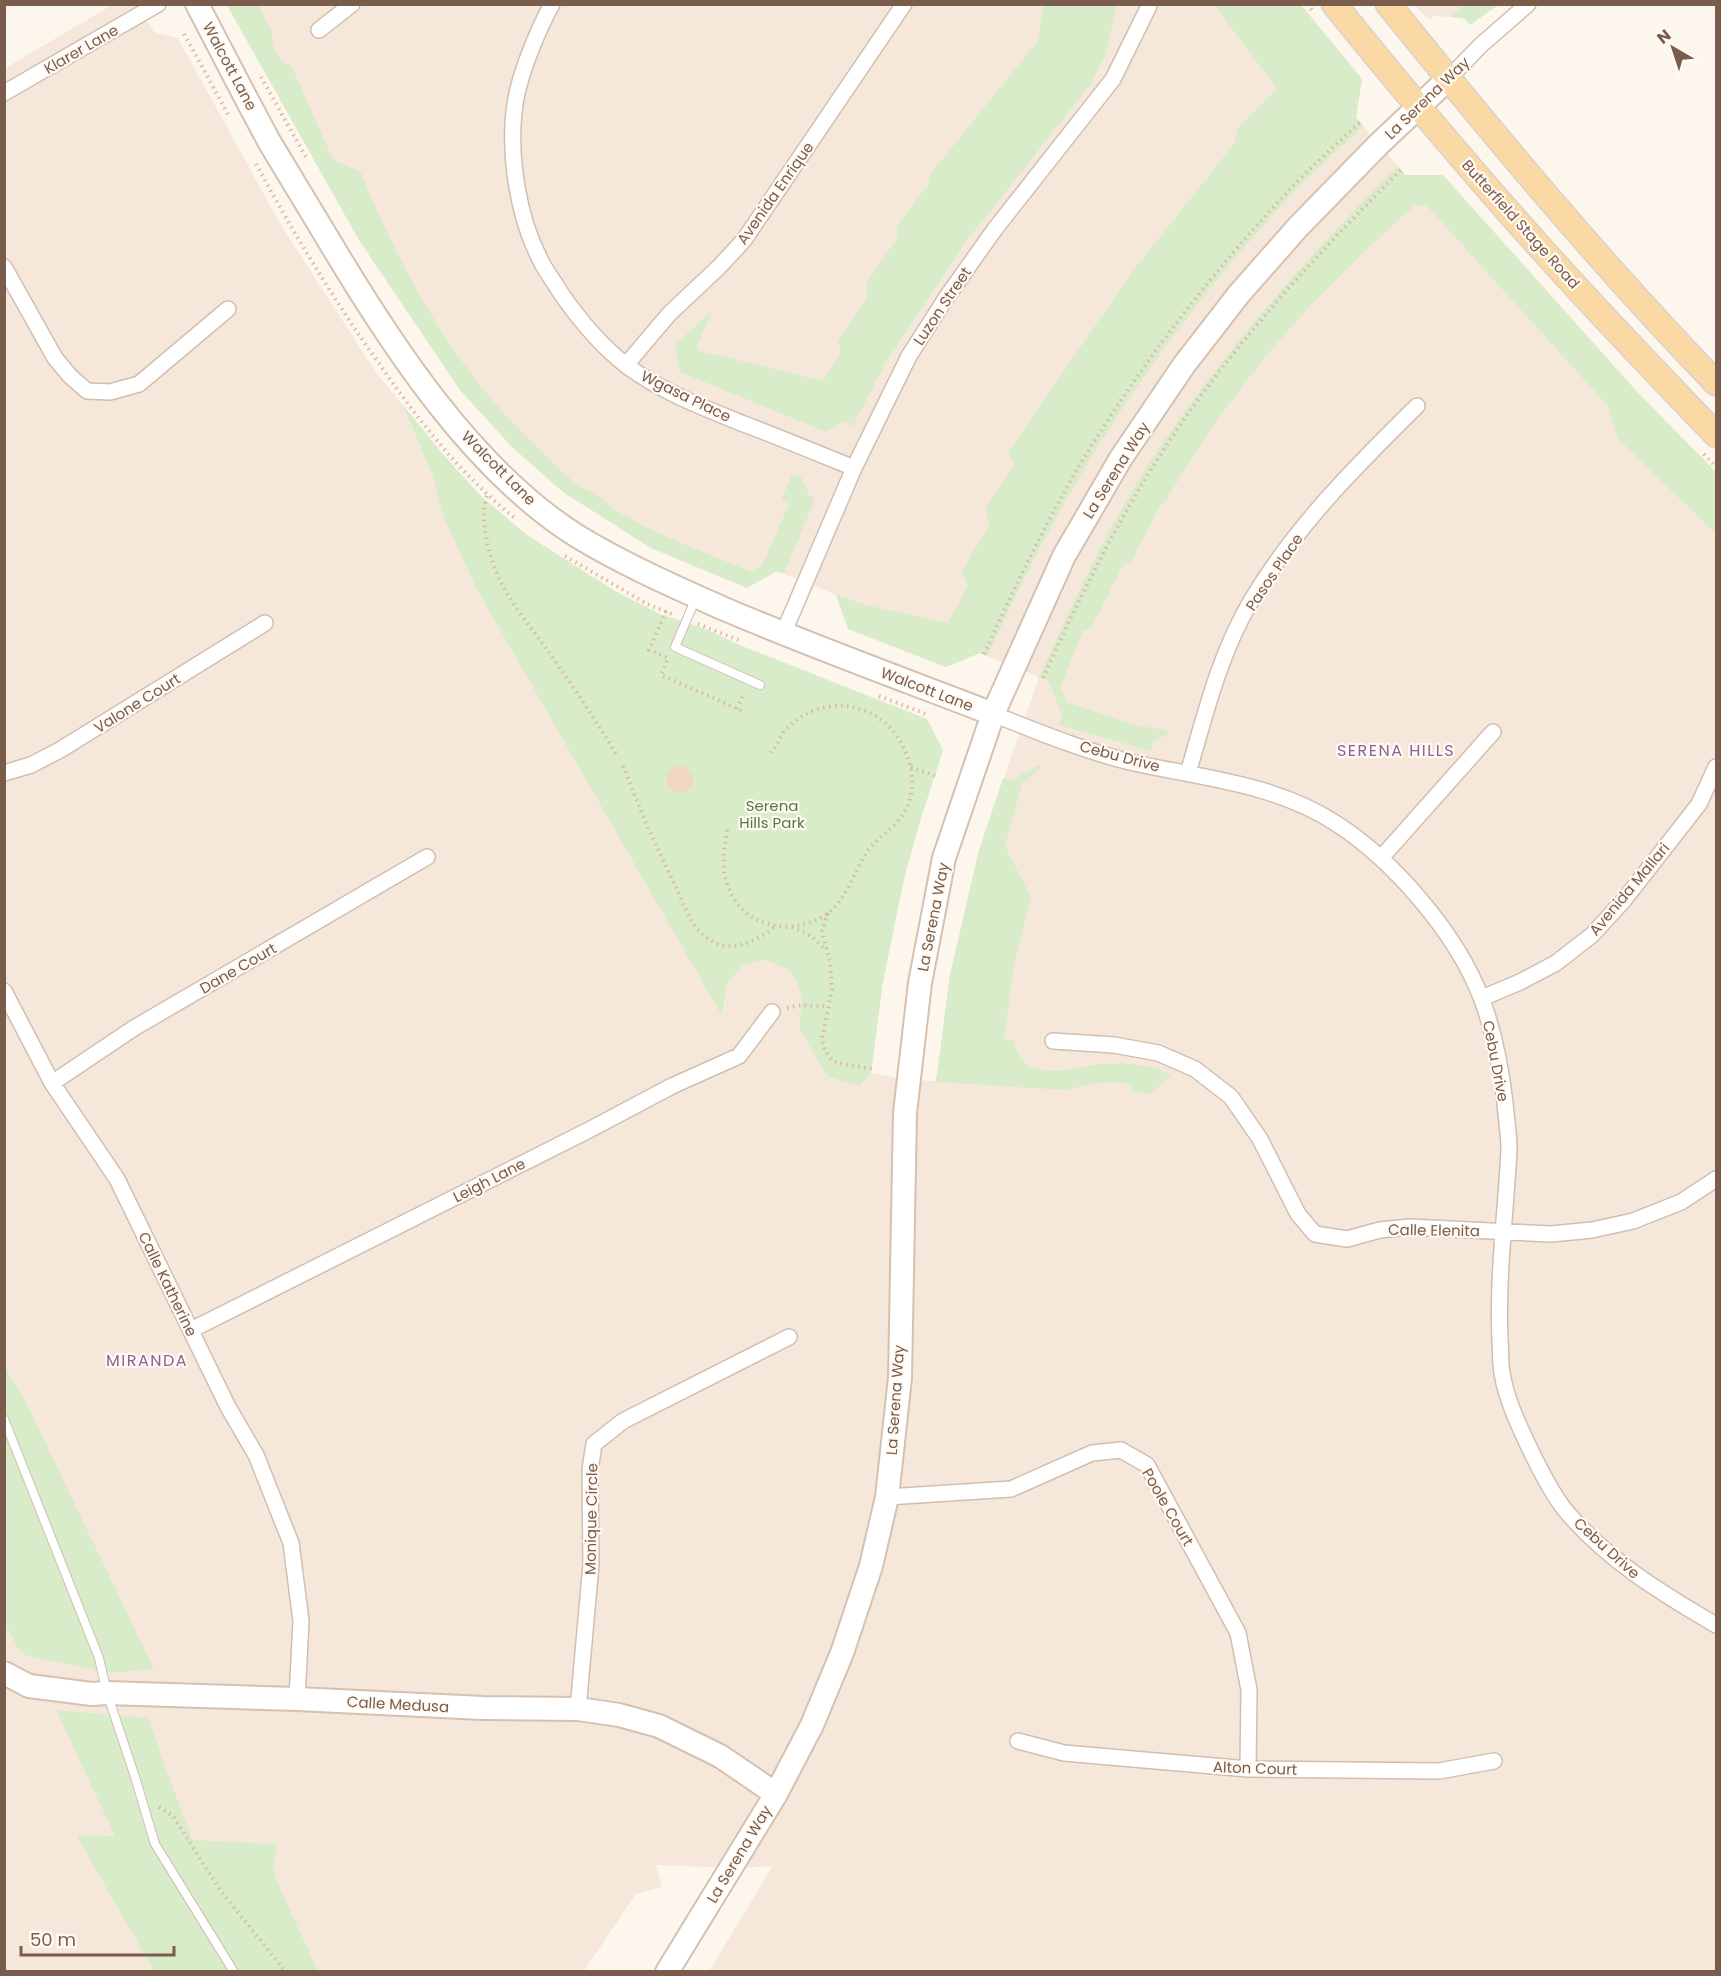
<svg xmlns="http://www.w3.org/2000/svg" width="1721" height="1976" font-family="Poppins,sans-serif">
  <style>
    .residential { fill: #f5e8da }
    .green { fill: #d8ecc9 }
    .building { fill: #f3d5c3 }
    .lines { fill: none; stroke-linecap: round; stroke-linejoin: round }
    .lane-casing { stroke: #d1beb0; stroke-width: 10 }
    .street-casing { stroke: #d1beb0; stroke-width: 18 }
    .secondary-casing { stroke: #d6c0b0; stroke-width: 26 }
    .primary-casing { stroke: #dad1cd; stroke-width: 27 }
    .path { stroke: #d9b8a5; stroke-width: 4; stroke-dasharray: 1.5 4.5; stroke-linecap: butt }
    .lane { stroke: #fff; stroke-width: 8 }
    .street { stroke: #fff; stroke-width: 15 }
    .secondary { stroke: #fff; stroke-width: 22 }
    .primary { stroke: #fbd9a5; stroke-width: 24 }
    .labels { text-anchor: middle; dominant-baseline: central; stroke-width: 4.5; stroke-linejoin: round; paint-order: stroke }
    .street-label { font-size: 15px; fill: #7a5c4d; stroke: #fffaf3 }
    .park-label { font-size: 15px; fill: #537a41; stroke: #fffaf3 }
    .neighbourhood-label { font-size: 16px; letter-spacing: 1.5px; fill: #846695; stroke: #fffaf3 }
  </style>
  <rect width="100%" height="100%" fill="#fdf6ec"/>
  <!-- residential -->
  <path class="residential" d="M112,5h26l16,27 24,6 101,184 98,152 26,31 29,70 12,43 33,72 246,425 4,-31 16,-19 23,-5 21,9 8,10 7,18 -3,32 29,48 30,9 13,-13 38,7 27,1 14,-106 29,-125 60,-173 -59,-24 -34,14 -98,-38 -12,-34 -59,-24 -30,17 -96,-40 -88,-56 -51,-45 -52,-57 -101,-150 -132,-235h1074l61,74 -6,38 49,58h38l197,220 76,77v1499h-1007l64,-105 -43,2 -74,-3 6,22 -26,7 -52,77h-266l-41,-90 -4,-13 5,-23 -201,-10 77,136h-149v-584l17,6 -18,-28v-1296z
    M1414,5h50l-13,12 -17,-1 -4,4z"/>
  <!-- green -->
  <path class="green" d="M227,5h31l14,27 2,18 8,11 10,6 41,93 27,11c30,72 65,142 113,205 31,41 69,77 107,112 16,2 26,16 39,24 42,25 88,41 133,60l10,-6 27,-62 -8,-4 11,-26 9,3 9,19 5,3 -31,75 -7,-3 -30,17 -96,-40 -88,-56 -51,-45 -52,-57 -101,-150z
    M1044,5h73l-12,50 -14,29 -125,158 -81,122 -32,62 -9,-4 -18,10 -146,-60 -5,-27 34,-32 2,2 -15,32 4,4 123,30 18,-29 -3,-10 30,-46 -2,-12 32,-47 -2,-10 34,-45 -1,-6 108,-134z
    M1214,5h87l61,74 -6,38 7,9c-21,21 -45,41 -65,62 -81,85 -152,179 -212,278 -37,61 -68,125 -99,190l-7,-3 -34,14 -98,-38 -12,-34 34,11 78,17 20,-38 -7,-13 29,-48 -5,-15 30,-45 -7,-11 123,-180 103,-129 4,-17 39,-38z
    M1464,5v-1l34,1 -28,20 -5,-6 -14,-2z
    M1398,166l7,9h38l197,220 76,77v62l-98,-95 -10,-33 -181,-200 -12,-1c-63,57 -125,117 -176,186 -27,35 -50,73 -74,110l-5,5 -29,56 -8,3 -32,64 -8,2 -23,57 7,14 67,23 37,6 -18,12 -2,8 -93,-26 4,-10 -14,-35 -9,-3c34,-74 68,-150 113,-218 71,-107 155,-203 246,-293z
    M403,405l39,48 39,43 46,39 88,56 43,22 50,17 29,14 190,75 16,31 -25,78 -14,51 -21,103 -12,91 -12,13 -31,-9 -29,-48 3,-32 -7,-18 -8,-10 -21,-9 -23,5 -16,19 -5,32 -245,-426 -33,-72 -12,-43z
    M1038,765l4,2 -20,17 -17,62 26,51 -17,68 -10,74 9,1c3,10 7,21 17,26 20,10 44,2 64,-1 26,-3 54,-2 77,10l-20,19 -21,-3 2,-7 -21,-2 -19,2 -26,6 -130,-8 14,-107 29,-125 24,-72 8,3z
    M4,1365l18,29 132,275 -44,4 -83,-17 -9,-7 -13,-27z
    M56,1710l92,8 44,122 86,4 -5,24 4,13 41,90h-164l-78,-136 39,1z"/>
  <!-- building -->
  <path class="building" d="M667 779a13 13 0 1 1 26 0a13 13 0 1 1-26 0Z"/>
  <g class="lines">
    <defs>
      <path id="lane" d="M696,598l-21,49 85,38
        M4,1419l95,239 8,35 28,84 20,67 79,128"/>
      <path id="street" d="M552,4c-14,26 -30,64 -36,94 -9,52 1,120 27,167 5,9 12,18 17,27 18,26 41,54 67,74 35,26 77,42 117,58 37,14 73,29 110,44
        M319,30l33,-26
        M1448,79l33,-34 47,-41
        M4,93l154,-89
        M4,267l51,91 15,18 17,15 23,1 29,-8 89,-75
        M626,365l44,-52 49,-46 25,-27 160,-236
        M783,634l71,-166 55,-112 37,-58 49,-69 118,-150 36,-73
        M993,714c43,17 91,37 137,48 70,16 145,21 207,62 57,37 121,111 145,176 12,32 19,68 23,103 1,15 4,30 4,46 -3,63 -12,127 -9,191 1,11 0,22 2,33 4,25 16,51 27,74 10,21 22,45 36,63 42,50 96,83 151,115
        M4,773l27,-8 29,-15 205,-127
        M1188,773c17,-58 32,-120 63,-172 44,-74 105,-135 166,-195
        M1381,858l112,-126
        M4,991l48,92 65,96 111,228 28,48 35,88 10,78 -4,78
        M1482,998l38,-16 36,-19 36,-28 32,-35 75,-96 17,-37
        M1053,1041l61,4 44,8 37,16 36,28 29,42 38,75 17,20 32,5 33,-9 30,-3 141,7 41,-4 41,-9 48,-19 35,-23
        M52,1083l82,-55 293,-171
        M191,1330l398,-200 83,-44 67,-30 33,-44
        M887,1497l124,-8 81,-36 29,-3 26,15 91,168 11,57 -1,79
        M578,1709l13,-145 -1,-94 4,-26 29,-23 166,-84
        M1018,1741l46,12 184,16 191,2 55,-10"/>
      <path id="secondary" d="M197,4c24,46 48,93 73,139 19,32 39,64 58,96 62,104 144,231 249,297 46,28 96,50 145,72 89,38 180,71 271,106
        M4,1673l25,13 63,8 15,-1 190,6 186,9 95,1 41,6 40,11 61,30 56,38
        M667,1972l109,-178 36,-69 30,-72 29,-87 16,-69 13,-119 5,-265 15,-130 24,-125 49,-144 71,-158 57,-98 63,-93 55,-71 59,-67 81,-83 69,-65"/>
      <path id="primary" d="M1334,4c59,73 118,144 180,214 65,74 134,146 202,217
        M1388,4c105,130 212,259 328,379"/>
    </defs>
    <!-- lane casing -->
    <use href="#lane" class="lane-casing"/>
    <!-- street casing -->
    <use href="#street" class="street-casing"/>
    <!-- secondary casing -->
    <use href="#secondary" class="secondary-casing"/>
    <!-- primary casing -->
    <use href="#primary" class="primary-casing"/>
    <!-- path -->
    <path class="path" d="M1307,4l7,8
      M184,34l45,82
      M261,77l46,82
      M256,164c37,68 77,135 122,198 40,58 83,113 138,157
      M1704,454l12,13
      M487,496c-5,14 -3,27 -1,41 11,56 38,79 69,124 22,31 43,63 63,96
      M565,556l82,48 27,11
      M666,611l-17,39 19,8 -7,17 84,37
      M698,624l43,17
      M984,654c30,-65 60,-129 97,-191 60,-99 133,-194 213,-278 21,-22 44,-42 66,-63
      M1043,678c33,-73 68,-145 111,-213 68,-109 156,-204 247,-295
      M879,696l50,19
      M737,709l7,-16
      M623,766l25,62 44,94c24,34 52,28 83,5
      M911,767l28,10
      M727,830c-3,19 -6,36 0,54 14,43 66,55 101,29 20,-16 25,-40 39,-61 9,-14 25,-22 35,-36 21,-29 7,-73 -18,-94 -31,-25 -73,-20 -99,8 -7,9 -8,19 -18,26
      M828,913l-6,18 8,31 2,27 -10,50 3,11 6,9 6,4 37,6
      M792,927l19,9 14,13
      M787,1008l15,-3 26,2
      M159,1807l14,9 47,74 66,82"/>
    <!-- lane -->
    <use href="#lane" class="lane"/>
    <!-- street -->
    <use href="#street" class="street"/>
    <!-- secondary -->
    <use href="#secondary" class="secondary"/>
    <!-- primary -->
    <use href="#primary" class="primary"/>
  </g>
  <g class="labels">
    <!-- street labels -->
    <g class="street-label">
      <text transform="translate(81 49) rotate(-30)">Klarer Lane</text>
      <text transform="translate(230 66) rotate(62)">Walcott Lane</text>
      <text transform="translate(1427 98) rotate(-44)">La Serena Way</text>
      <text transform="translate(775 193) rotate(-55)">Avenida Enrique</text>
      <text transform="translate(1521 224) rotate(48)">Butterfield Stage Road</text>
      <text transform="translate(942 306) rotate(-56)">Luzon Street</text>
      <text transform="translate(686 396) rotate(26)">Wgasa Place</text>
      <text transform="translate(499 468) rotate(45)">Walcott Lane</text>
      <text transform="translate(1116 470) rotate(-58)">La Serena Way</text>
      <text transform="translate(1274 572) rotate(-56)">Pasos Place</text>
      <text transform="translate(927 689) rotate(21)">Walcott Lane</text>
      <text transform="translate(137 703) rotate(-32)">Valone Court</text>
      <text transform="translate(1120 756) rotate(15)">Cebu Drive</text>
      <text transform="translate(1629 889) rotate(-50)">Avenida Mallari</text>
      <text transform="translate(933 917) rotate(-79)">La Serena Way</text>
      <text transform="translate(238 968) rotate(-30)">Dane Court</text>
      <text transform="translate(1496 1061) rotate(79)">Cebu Drive</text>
      <text transform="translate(489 1180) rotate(-27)">Leigh Lane</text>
      <text transform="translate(1434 1230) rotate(1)">Calle Elenita</text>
      <text transform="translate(168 1284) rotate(64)">Calle Katherine</text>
      <text transform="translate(895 1400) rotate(-86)">La Serena Way</text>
      <text transform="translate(1168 1507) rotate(60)">Poole Court</text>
      <text transform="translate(591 1519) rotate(-89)">Monique Circle</text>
      <text transform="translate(1607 1548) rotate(42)">Cebu Drive</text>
      <text transform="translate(398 1704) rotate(3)">Calle Medusa</text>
      <text transform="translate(1255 1768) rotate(2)">Alton Court</text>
      <text transform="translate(739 1854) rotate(-59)">La Serena Way</text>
    </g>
    <!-- park labels -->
    <g class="park-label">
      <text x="772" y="805">Serena<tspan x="772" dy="17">Hills Park</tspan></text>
    </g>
    <!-- neighbourhood labels -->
    <g class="neighbourhood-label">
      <text x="1396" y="750">SERENA HILLS</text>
      <text x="147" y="1360">MIRANDA</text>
    </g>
  </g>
  <!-- border -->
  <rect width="1721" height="1976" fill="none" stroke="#7a5c4d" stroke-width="12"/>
  <!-- north arrow -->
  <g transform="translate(1673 48) rotate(321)" stroke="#fffaf3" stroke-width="4.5" paint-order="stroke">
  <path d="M0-4.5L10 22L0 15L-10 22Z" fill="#7a5c4d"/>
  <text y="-9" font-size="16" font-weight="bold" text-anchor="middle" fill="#7a5c4d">N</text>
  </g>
  <!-- scale -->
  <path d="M21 1946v9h153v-9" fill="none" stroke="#7a5c4d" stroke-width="3"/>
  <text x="30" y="1946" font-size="18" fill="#7a5c4d" stroke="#fffaf3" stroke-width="4.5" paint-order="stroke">50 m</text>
</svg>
